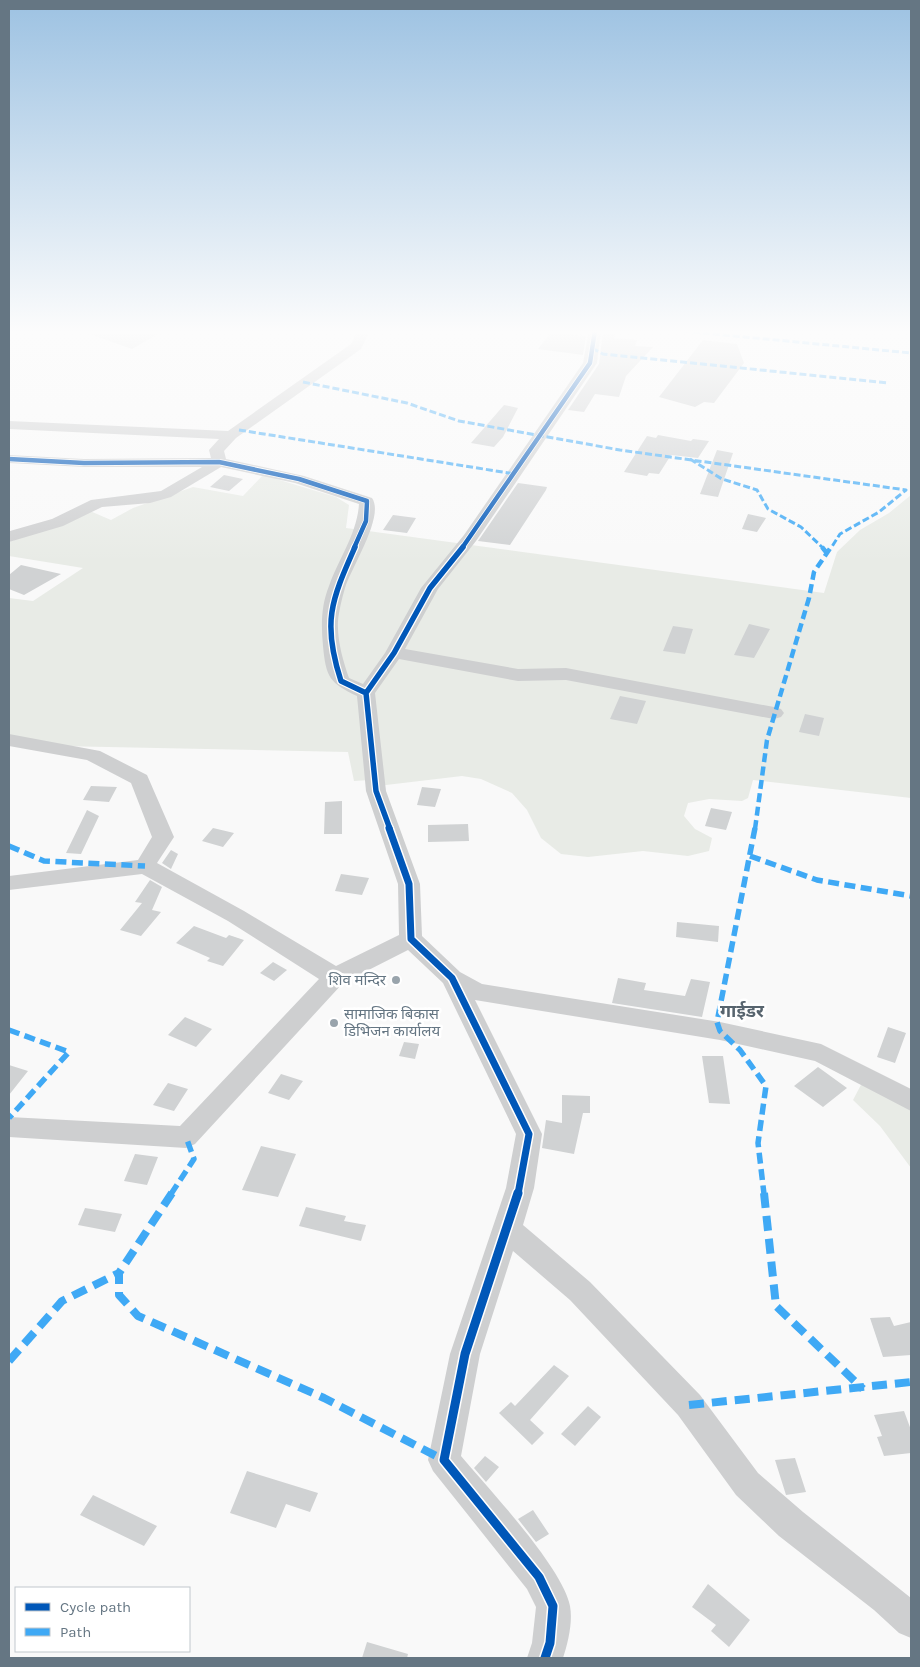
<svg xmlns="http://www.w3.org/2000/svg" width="920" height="1667" font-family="Karla,'Noto Sans Devanagari',sans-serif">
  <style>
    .green { fill: #e8ebe6 }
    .building { fill: #d0d2d3 }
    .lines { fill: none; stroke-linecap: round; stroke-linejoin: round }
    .street { fill: #cecfd0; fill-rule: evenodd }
    .quiet-far3 { stroke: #3fa9f5; stroke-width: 3; stroke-dasharray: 7 3; stroke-linecap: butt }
    .quiet-far2 { stroke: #3fa9f5; stroke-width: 4.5; stroke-dasharray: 9 4.5; stroke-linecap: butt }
    .quiet-far1 { stroke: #3fa9f5; stroke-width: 5.5; stroke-dasharray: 11 5.5; stroke-linecap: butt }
    .quiet { stroke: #3fa9f5; stroke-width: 8; stroke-dasharray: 15 8; stroke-linecap: butt }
    .cycleway-far3-casing { stroke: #fff; stroke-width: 6 }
    .cycleway-far2-casing { stroke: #fff; stroke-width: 8 }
    .cycleway-far1-casing { stroke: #fff; stroke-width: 10 }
    .cycleway-casing { stroke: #fff; stroke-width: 12 }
    .cycleway-far3 { stroke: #0057b8; stroke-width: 4.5 }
    .cycleway-far2 { stroke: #0057b8; stroke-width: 5.5 }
    .cycleway-far1 { stroke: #0057b8; stroke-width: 7 }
    .cycleway { stroke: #0057b8; stroke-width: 9 }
    .poi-dot { fill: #99a4ac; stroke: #fff; stroke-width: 2 }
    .labels { text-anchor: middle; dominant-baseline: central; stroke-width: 5; stroke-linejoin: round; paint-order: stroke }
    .poi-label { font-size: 15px; fill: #657683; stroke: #fff; text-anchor: end }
    .quarter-label { font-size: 18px; font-weight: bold; fill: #57646e; stroke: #fff }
  </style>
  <rect width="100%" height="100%" fill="#f9f9f9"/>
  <!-- green -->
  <path class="green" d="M263,475l73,22 13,8 -3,23 478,65 13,-41 23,-22 29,-17 22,-18v303l-158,-18 -5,18 -6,3 -33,-2 -21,4 -4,13 11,13 17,9 -3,13 -21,5 -45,-5 -55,6 -27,-3 -20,-16 -14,-28 -15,-17 -31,-14 -19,-3 -76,9 -16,-5 -16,1 -6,-29 -339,-7v-147l24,3 50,-33 -74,-12v-14l81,-31 21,9 22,-12 60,-21 50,9z
    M863,1081l48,25v62l-31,-42 -27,-26z"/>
  <!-- building -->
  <path class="building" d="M85,330h80l-33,19 -48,-17z
    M551,332l35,4 -3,19 -45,-6z
    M603,332l13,2 -3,4 24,2 -2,6 18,1 -27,29 -7,21 -24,-3 -11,18 -16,-2 31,-46z
    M703,340l34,4 7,19 -30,40 -10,-1 -9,5 -36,-10z
    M504,405l14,3 -15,29 -9,10 -23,-4z
    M658,435l33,6 2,-2 16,2 -11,17 -27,-3 -12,19 -10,-1 -2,3 -23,-4 23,-36 9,2z
    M717,450l16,3 -15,44 -18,-3z
    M224,475l19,4 -14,12 -19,-4z
    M518,483l29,4 -1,3 -36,55 -32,-4z
    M748,514l18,4 -9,14 -15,-3z
    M393,515l23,3 -9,15 -24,-3z
    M21,565l40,9 -37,21 -15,-6v-14z
    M749,624l21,5 -16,29 -20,-3z
    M673,626l20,3 -8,25 -22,-3z
    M620,696l26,5 -9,23 -27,-5z
    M805,714l19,4 -5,18 -20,-4z
    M91,786l26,1 -8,15 -26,-2z
    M422,787l19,2 -6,18 -18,-2z
    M342,801v33h-18l1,-32z
    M711,808l21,4 -6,18 -21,-4z
    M87,810l12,6 -18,38 -15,-1z
    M468,824l1,17 -41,1v-17z
    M213,828l21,5 -11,14 -21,-6z
    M171,850l7,4 -7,15 -9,-6z
    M341,874l28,4 -7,17 -27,-4z
    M150,880l12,7 -10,23 9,2 -20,24 -21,-6 22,-27 -7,-1z
    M677,922l42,4 -1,16 -42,-5z
    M194,926l32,12 3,-3 15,5 -21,26 -16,-5 3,-3 -34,-15z
    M273,962l14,8 -13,11 -14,-8z
    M618,978l28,5 -2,7 41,6 6,-17 19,3 -8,35 -90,-14z
    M185,1017l27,12 -16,18 -28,-12z
    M888,1027l18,6 -11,30 -18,-6z
    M404,1042l15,2 -4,15 -16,-3z
    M702,1056h21l7,48 -21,-1z
    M9,1065l19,6 -19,24z
    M818,1067l29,21 -24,19 -29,-21z
    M281,1074l22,7 -14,19 -21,-7z
    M168,1083l20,6 -14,22 -21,-6z
    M562,1095l28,1v17h-7l-9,41 -32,-6 4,-28 16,3z
    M261,1146l35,8 -18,43 -36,-7z
    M135,1154l23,3 -11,28 -23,-4z
    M306,1207l40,9 -2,5 22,4 -5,16 -62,-15z
    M85,1208l37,6 -7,18 -37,-7z
    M890,1317l4,9 17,-4v33l-28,2 -13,-39z
    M554,1365l15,11 -39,44 14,13 -12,12 -33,-32 12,-11 4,4z
    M588,1406l13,11 -26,29 -14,-12z
    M904,1411l7,19v23l-27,3 -7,-19 5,-1 -8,-21z
    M485,1456l14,11 -13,15 -12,-14z
    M795,1458l11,34 -20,3 -11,-35z
    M247,1471l71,22 -8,19 -24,-8 -10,24 -46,-15z
    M93,1495l64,31 -13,20 -64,-31z
    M533,1510l16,24 -13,8 -18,-23z
    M708,1584l42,36 -21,27 -18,-16 5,-6 -24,-18z
    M367,1642l41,12 -1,4h-45z"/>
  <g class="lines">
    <!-- street -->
    <path class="street" d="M358,330h12l-9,19 -125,89 -12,13 2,8 78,17 68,22c13,18 -21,70 -27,90 -3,10 -6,23 -7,33 -1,19 5,40 11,57l14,6 22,-31 36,-65 43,-53 119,-172 6,-33h12l-4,33 -121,178 -38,48 -33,60 113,20 48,-1 208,39 7,2 3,4 -3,4 -7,2 -208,-39 -48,1 -119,-22 -24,34 11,98 34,93 2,52 38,36 22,12 238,38 101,22 90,45v22l-96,-50 -95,-21 -245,-40 67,134 -8,54 -11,37 67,57 110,113 58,78 45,39 108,86v40l-12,-5 -25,-23 -95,-74 -43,-41 -58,-80 -108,-115 -57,-49 -33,103 -19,102c27,32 102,112 109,150 3,16 -2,37 -7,52h-36l5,-15 4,-36 -9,-18 -94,-118 -5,-11 22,-106 56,-166 10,-54 -73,-151 -35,-33 -65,33 -148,161 -9,4 -177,-11v-20l171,9 139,-147 -91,-58 -86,-47 -133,16v-14l129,-16 14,-23 -21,-54 -44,-23 -78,-14v-12l91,17 47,24 27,62 -17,26 87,48 92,55 63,-31 -1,-51 -32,-93 -9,-95c-27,-13 -31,-18 -34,-50 -2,-21 -2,-40 6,-60 10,-28 28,-52 30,-82l-64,-21 -74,-16 -50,30 -21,6 -48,4 -39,19 -54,16 1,-11 42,-12 39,-19 70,-9 41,-24h-118l-75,-4v-8l75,4 127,-1 -2,-8 10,-11 -210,-10v-8l219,10 123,-87z"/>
    <!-- quiet-far3 -->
    <path class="quiet-far3" d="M673,330l238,23
      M592,348l11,6 286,29
      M303,382l104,21 52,18 161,29 286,40 -27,22 -39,22 -9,14
      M239,430l276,44
      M690,459l32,20 35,11 11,19 33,18 22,21"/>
    <!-- quiet-far2 -->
    <path class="quiet-far2" d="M822,547l4,5
      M755,829l12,-89 42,-142 5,-26 17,-25"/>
    <!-- quiet-far1 -->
    <path class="quiet-far1" d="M755,828l-38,194 3,9 20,19 26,36 -8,57 6,51
      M9,846l35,15 101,5
      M750,856l67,24 94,16
      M9,1030l60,22 -60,66
      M171,1194l23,-35 -8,-22"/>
    <!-- quiet -->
    <path class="quiet" d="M172,1193l-53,80v22l19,21 186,82 120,62
      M764,1193l12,113 87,83
      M9,1361l53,-60 57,-28
      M689,1405l222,-23"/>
    <defs>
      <path id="cycleway-far3" d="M9,459l75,4 135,-1 80,17 68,22 -1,20 -12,27
        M462,548l128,-185 5,-33"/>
      <path id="cycleway-far2" d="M355,547c-24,54 -33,76 -14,134l25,12
        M390,829l-14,-38 -10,-98 28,-40 36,-65 33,-41"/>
      <path id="cycleway-far1" d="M389,828l20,56 2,55 41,39 77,156 -11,60"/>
      <path id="cycleway" d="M518,1193l-53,161 -21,106 95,117 14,29 -3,37 -5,15"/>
    </defs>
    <!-- cycleway-far3 casing -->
    <use href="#cycleway-far3" class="cycleway-far3-casing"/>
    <!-- cycleway-far2 casing -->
    <use href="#cycleway-far2" class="cycleway-far2-casing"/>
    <!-- cycleway-far1 casing -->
    <use href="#cycleway-far1" class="cycleway-far1-casing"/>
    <!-- cycleway casing -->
    <use href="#cycleway" class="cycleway-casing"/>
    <!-- cycleway-far3 -->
    <use href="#cycleway-far3" class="cycleway-far3"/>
    <!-- cycleway-far2 -->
    <use href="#cycleway-far2" class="cycleway-far2"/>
    <!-- cycleway-far1 -->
    <use href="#cycleway-far1" class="cycleway-far1"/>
    <!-- cycleway -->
    <use href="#cycleway" class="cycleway"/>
  </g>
  <!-- sky -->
  <linearGradient id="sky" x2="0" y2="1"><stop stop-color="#9dc2e2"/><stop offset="0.59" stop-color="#fcfcfc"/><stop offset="1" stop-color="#fcfcfc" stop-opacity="0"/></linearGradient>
  <rect width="920" height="563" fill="url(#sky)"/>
  <!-- markers -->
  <g class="poi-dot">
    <circle cx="396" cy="980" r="5"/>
    <circle cx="334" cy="1023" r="5"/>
  </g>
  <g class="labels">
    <!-- poi labels -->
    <g class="poi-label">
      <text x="386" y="980">शिव मन्दिर</text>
      <text x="344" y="1014" text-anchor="start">सामाजिक बिकास<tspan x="344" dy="17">डिभिजन कार्यालय</tspan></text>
    </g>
    <!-- quarter labels -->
    <g class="quarter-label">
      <text x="742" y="1011">गाईडर</text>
    </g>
  </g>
  <!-- border -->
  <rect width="920" height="1667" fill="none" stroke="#657683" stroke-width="20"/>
  <!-- legend -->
  <rect x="15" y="1587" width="175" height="65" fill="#ffffff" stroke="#c1c8cd"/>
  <rect x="25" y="1603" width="25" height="8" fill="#0057b8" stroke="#c1c8cd"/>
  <text x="60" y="1612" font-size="15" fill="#657683">Cycle path</text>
  <rect x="25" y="1628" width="25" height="8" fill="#3fa9f5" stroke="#c1c8cd"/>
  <text x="60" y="1637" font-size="15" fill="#657683">Path</text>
</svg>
